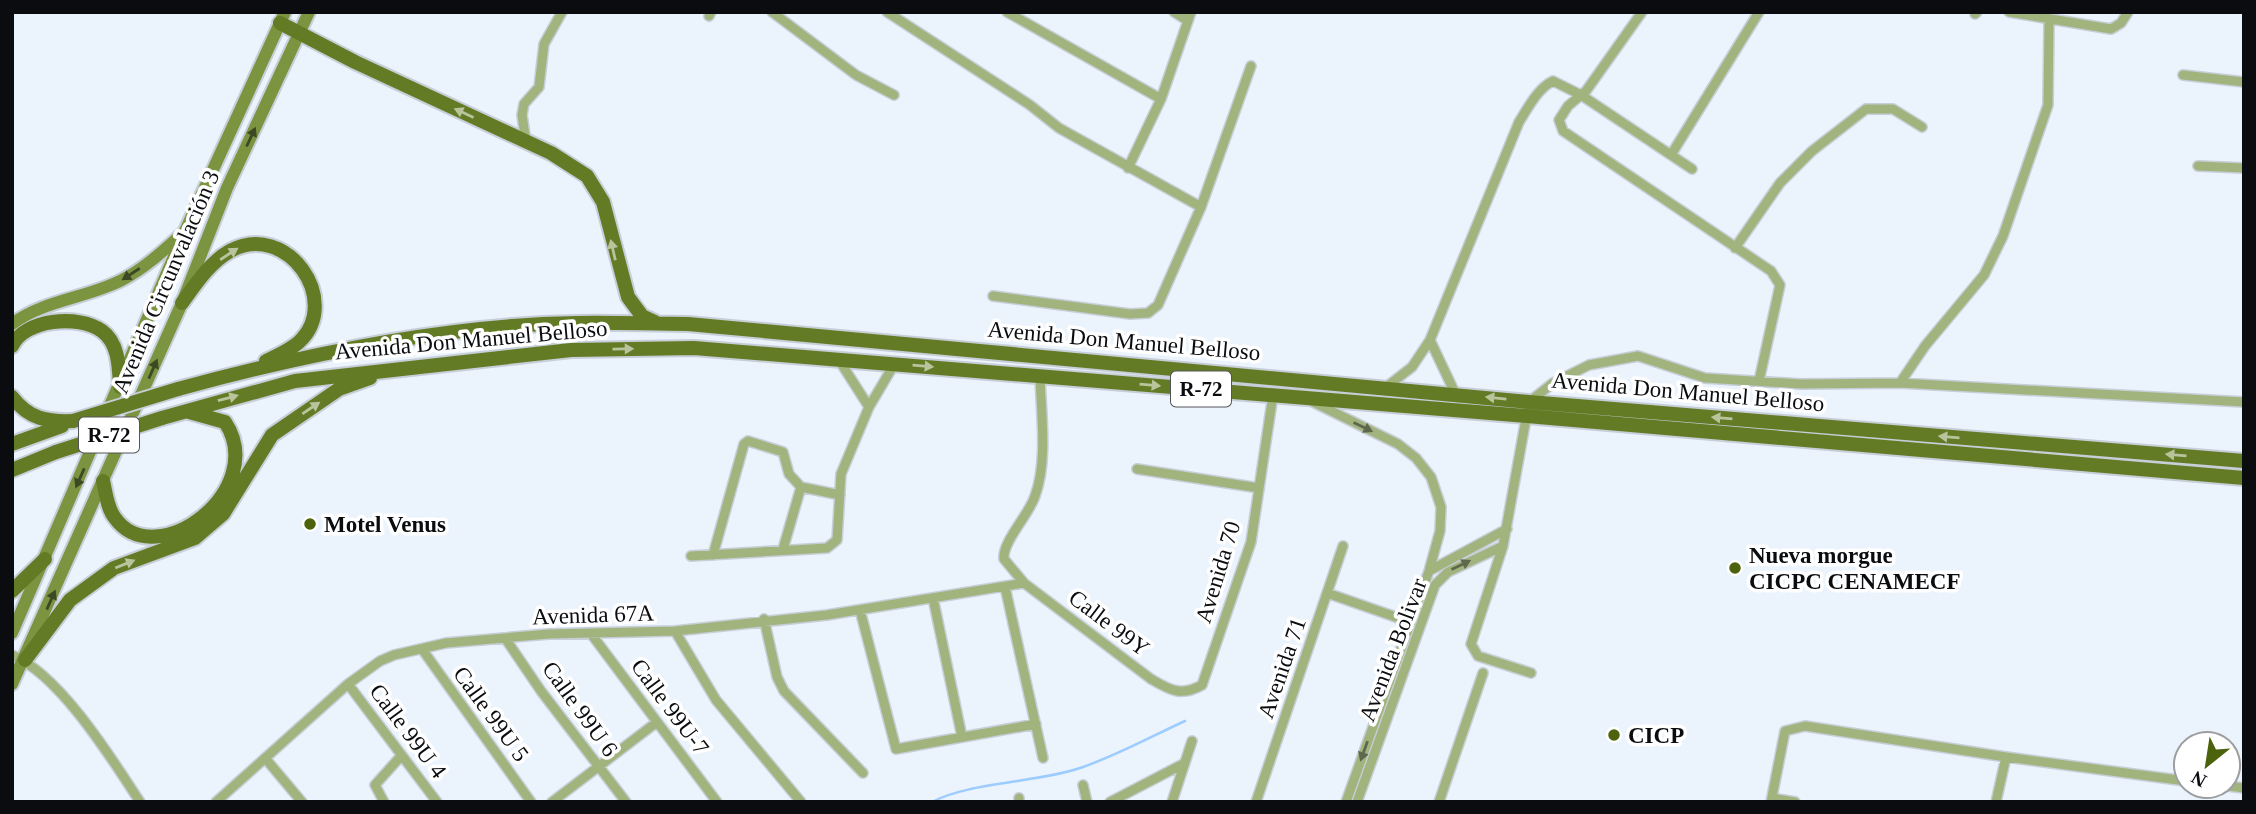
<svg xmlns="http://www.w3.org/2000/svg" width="2256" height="814" font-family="Georgia,serif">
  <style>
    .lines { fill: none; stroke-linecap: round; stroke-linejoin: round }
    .stream { stroke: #9dccff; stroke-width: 2.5 }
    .street-casing { stroke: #c7ced7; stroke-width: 12 }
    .secondary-casing { stroke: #c7ced7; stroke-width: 16 }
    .primary-casing { stroke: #c7ced7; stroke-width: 18 }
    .street { stroke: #a2b47e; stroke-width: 9 }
    .secondary { stroke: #7b9440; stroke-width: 12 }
    .primary { stroke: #637b25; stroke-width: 14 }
    .primary-bridge-casing { stroke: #c7ced7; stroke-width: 18; stroke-linecap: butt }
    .primary-bridge { stroke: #637b25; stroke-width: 14 }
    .oneway { fill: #b9c49d }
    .oneway2 { fill: #3d4925 }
    .oneway3 { fill: #5e684c }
    .poi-dot { fill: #4d620d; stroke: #fff; stroke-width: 2.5 }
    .labels { text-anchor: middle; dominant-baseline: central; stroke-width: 7; stroke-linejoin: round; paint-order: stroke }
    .shield { fill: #fff; stroke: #545557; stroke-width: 2 }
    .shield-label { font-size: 21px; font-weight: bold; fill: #0a0c0f }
    .street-label { font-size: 23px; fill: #0a0c0f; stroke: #fff }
    .poi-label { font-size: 23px; font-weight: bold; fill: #0a0c0f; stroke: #fff; text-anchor: start }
  </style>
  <rect width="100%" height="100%" fill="#ebf3fd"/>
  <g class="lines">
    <!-- stream -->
    <path class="stream" d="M932,802c37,-20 106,-19 151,-35 35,-12 69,-31 102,-46"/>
    <defs>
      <path id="street" d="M772,12l84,63 38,20
        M887,12l143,93 29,23 142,79
        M1007,12l154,87
        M1174,12l14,9
        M2009,12l102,17 10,-6 7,-11
        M1975,14l2,-2
        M709,16l2,-4
        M2183,75l61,7
        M526,142l-4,-27 2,-11 15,-17 5,-43 18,-32
        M1671,155l88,-143
        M2198,166l46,2
        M1128,168l33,-69 30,-87
        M1692,169l-111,-74 -13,11 -9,14 4,11 208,140 9,14 -21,96
        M1735,248l45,-65 32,-32 54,-42h27l29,18
        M993,296l137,18 18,-1 10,-8 43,-98 50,-141
        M1430,340l25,53
        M839,360l30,47
        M1040,376c1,37 8,85 -5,120 -6,19 -33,46 -31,63l20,24 127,96c19,11 30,18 51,6l49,-143 22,-147
        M1900,383l25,-37 59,-71 19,-39 45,-131 1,-85
        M1385,388l27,-21 18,-27 89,-218c9,-14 19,-34 34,-41l28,14 5,-4 56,-79
        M1313,402l85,42 18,14 15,19 10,30 -1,24 -11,40 -83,231
        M1137,469l122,19
        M783,549l18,-62
        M713,555l31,-111 4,-3 35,11 6,22 12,13 39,8
        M691,556l136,-8 10,-8 4,-66 28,-67 26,-44
        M1429,571l78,-42
        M1005,587l38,171
        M1327,593l83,29
        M933,598l29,139
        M860,610l36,139 140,-25
        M764,619l13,58 7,14 79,82
        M675,631l41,69 85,102
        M592,635l125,167
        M505,638l36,53 85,111
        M422,649l109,153
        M12,655c48,20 100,104 128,147
        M1531,673l-53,-17 -7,-12 32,-98 26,-144 24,-19 36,-18 49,-9 67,22 96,6 99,-1 344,19
        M348,684l89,118
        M265,758l37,44
        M1083,785l4,17
        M2228,786l16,2
        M1019,798v4
        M1772,798l23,4
        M216,802l132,-118 32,-23 14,-6 52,-12 103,-9 126,-3 152,-16 197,-32
        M384,802l-9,-17 26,-29
        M552,802l105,-80
        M1110,802l75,-39
        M1172,802l20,-61
        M1256,802l87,-256
        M1357,802l78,-217 13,-13 55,-26
        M1439,802l44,-129
        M1771,802l14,-71 20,-5 201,31 180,24
        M1996,802l10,-45"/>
      <path id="secondary" d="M12,324c32,-24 75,-26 110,-44 23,-12 41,-29 60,-46
        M12,633l173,-402 100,-219
        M12,684l170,-381 45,-115 82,-176"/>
      <path id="primary" d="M280,23l75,39 196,91 36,23 16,26 25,95 14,19 13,6
        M182,303c13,-18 28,-41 48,-52 57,-31 113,50 69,91 -9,8 -22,14 -33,19
        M12,346c12,-27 67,-32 90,-15 17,12 17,37 18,56
        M178,389c124,-34 269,-64 398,-66 37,-1 75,1 112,1l841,78 715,59
        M12,397c17,22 35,25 61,24
        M162,418l133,-37 276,-31 123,-2 833,68 717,62
        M12,444l50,-18
        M12,470l44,-18
        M103,481c3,12 4,27 12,37 41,57 155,-28 110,-96l-36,-10
        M12,591l33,-32
        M25,660l45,-60 44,-32 81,-30 28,-24 49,-79 67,-46 31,-11"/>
    </defs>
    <!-- street casing -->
    <use href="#street" class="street-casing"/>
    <!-- secondary casing -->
    <use href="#secondary" class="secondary-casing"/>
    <!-- primary casing -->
    <use href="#primary" class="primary-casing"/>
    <!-- street -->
    <use href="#street" class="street"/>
    <!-- secondary -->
    <use href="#secondary" class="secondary"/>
    <!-- primary -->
    <use href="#primary" class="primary"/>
    <defs>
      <path id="primary-bridge" d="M73,421l105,-32
        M56,452l106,-34"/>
    </defs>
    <!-- primary-bridge casing -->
    <use href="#primary-bridge" class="primary-bridge-casing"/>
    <!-- primary-bridge -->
    <use href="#primary-bridge" class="primary-bridge"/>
  </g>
  <!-- one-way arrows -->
  <defs><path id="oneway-solid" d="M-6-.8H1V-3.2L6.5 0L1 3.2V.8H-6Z" transform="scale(1.75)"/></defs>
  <g class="oneway">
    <use href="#oneway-solid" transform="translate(464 113) rotate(-155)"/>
    <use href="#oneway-solid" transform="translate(613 250) rotate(-103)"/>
    <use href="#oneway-solid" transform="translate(229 254) rotate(-33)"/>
    <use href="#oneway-solid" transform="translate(623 349) rotate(-1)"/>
    <use href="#oneway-solid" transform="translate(923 366) rotate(5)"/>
    <use href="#oneway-solid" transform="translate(1150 385) rotate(5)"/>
    <use href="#oneway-solid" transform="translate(228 398) rotate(-15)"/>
    <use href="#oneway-solid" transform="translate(1496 398) rotate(-174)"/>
    <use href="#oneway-solid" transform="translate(311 408) rotate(-34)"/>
    <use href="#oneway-solid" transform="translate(1722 418) rotate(-175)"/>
    <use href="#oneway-solid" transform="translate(1949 437) rotate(-175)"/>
    <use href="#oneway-solid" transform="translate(2176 455) rotate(-175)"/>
    <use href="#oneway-solid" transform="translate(125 564) rotate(-22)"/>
  </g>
  <g class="oneway2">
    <use href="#oneway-solid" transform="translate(251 137) rotate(-65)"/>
    <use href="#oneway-solid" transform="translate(131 274) rotate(147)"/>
    <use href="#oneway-solid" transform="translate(153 369) rotate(-66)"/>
    <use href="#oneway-solid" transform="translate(80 478) rotate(114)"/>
    <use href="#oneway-solid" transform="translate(51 600) rotate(-66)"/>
  </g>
  <g class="oneway3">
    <use href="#oneway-solid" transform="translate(1363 427) rotate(26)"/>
    <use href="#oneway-solid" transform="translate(1461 565) rotate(-26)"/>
    <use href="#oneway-solid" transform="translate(1364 751) rotate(110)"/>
  </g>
  <!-- markers -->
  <g class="poi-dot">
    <circle cx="310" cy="524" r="7"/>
    <circle cx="1735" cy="568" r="7"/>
    <circle cx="1614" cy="735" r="7"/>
  </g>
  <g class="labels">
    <!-- shield labels -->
    <g class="shield">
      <rect x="1171" y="371.5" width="60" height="35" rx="5"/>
      <rect x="79" y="417.5" width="60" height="35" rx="5"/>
    </g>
    <g class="shield-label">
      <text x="1201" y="389">R-72</text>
      <text x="109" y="435">R-72</text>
    </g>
    <!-- street labels -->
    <g class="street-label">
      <text transform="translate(166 282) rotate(-67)">Avenida Circunvalación 3</text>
      <text transform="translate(471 340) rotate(-5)">Avenida Don Manuel Belloso</text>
      <text transform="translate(1124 341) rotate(5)">Avenida Don Manuel Belloso</text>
      <text transform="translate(1688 392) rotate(5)">Avenida Don Manuel Belloso</text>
      <text transform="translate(1218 572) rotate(-73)">Avenida 70</text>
      <text transform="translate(593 615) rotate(-2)">Avenida 67A</text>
      <text transform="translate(1109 623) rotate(37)">Calle 99Y</text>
      <text transform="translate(1393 650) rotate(-69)">Avenida Bolivar</text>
      <text transform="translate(1282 668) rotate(-71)">Avenida 71</text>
      <text transform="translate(670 707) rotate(53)">Calle 99U-7</text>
      <text transform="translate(580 709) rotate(54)">Calle 99U 6</text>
      <text transform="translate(491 714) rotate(54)">Calle 99U 5</text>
      <text transform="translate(408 731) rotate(53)">Calle 99U 4</text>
    </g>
    <!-- poi labels -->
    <g class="poi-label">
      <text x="324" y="524">Motel Venus</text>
      <text x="1749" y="555">Nueva morgue<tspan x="1749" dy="26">CICPC CENAMECF</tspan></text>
      <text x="1628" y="735">CICP</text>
    </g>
  </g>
  <!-- border -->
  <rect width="2256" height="814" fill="none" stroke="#0a0c0f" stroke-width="28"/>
  <!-- north arrow -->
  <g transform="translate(2207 765) rotate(210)"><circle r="33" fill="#ffffff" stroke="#9d9e9f" stroke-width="2"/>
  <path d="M0-5L12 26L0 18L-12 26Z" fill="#4d620d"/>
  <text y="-10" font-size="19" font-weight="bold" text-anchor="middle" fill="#0a0c0f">N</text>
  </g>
</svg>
